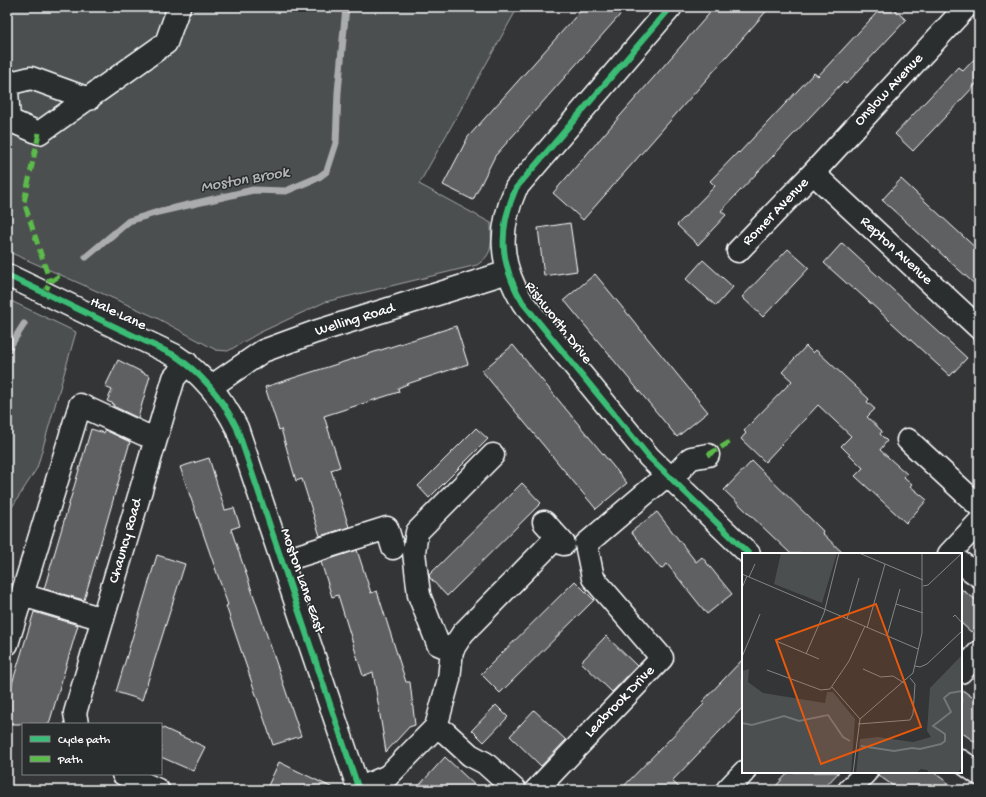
<svg xmlns="http://www.w3.org/2000/svg" width="986" height="797" font-family="'Gochi Hand',sans-serif">
  <style>
    .green { fill: #4c4f50; stroke: #a6a7a8 }
    .lines { fill: none; stroke-linecap: round; stroke-linejoin: round }
    .stream { stroke: #abacad; stroke-width: 7 }
    .building { fill: #5f6162; stroke: #fff }
    .minor-casing { stroke: #fff; stroke-width: 25 }
    .minor { stroke: #2a2d2e; stroke-width: 22 }
    .quiet { stroke: #5cbc4b; stroke-width: 5; stroke-dasharray: 10 5; stroke-linecap: butt }
    .cycleway-casing { stroke: #2a2d2e; stroke-width: 8 }
    .cycleway { stroke: #3abd76; stroke-width: 6 }
    .labels { text-anchor: middle; dominant-baseline: central; stroke-width: 3; stroke-linejoin: round; paint-order: stroke }
    .street-label { font-size: 15px; fill: #fff; stroke: #2a2d2e }
    .water-label { font-size: 16px; font-style: italic; fill: #b2b3b4; stroke: #2a2d2e }
    .inset-river { fill: none; stroke: #737576; stroke-width: 2 }
    .inset-road { fill: none; stroke: #858686; stroke-width: 1 }
    .view { fill: #e8590c; fill-opacity: 0.15; stroke: #e8590c; stroke-width: 2 }
    .inset-edge { fill: none; stroke: #fff; stroke-width: 2 }
  </style>
  <rect width="100%" height="100%" fill="#333536"/>
  <filter id="ink" filterUnits="userSpaceOnUse"><feTurbulence type="fractalNoise" baseFrequency=".025" numOctaves="2"/><feDisplacementMap in="SourceGraphic" scale="8" xChannelSelector="R" yChannelSelector="G"/><feConvolveMatrix kernelMatrix="1 2 1 2 8 2 1 2 1" color-interpolation-filters="sRGB"/></filter>
  <g filter="url(#ink)">
    <!-- green -->
    <path class="green" d="M7,7h511l-99,177 72,39c0,19 4,30 -14,42l-152,37 -66,31 -31,18 -12,-1 -61,-33 -148,-66z
      M7,299l69,33 -39,136 -30,47z"/>
    <g class="lines">
      <!-- stream -->
      <path class="stream" d="M86,257l43,-36 29,-9 95,-22 33,1 33,-14 8,-6 9,-28 2,-51 8,-85
        M7,351l17,-27"/>
    </g>
    <!-- building -->
    <path class="building" d="M584,7h43l-132,149 -22,44 -30,-15 25,-48z
      M715,7h55l-187,213 -30,-27z
      M882,7h10l14,13 -60,64 -3,-2 -122,129 5,4 -28,30 -21,-20 38,-39 -5,-5 28,-29 1,1 75,-80 4,3z
      M979,54v27l-66,70 -18,-17 63,-67 5,4z
      M901,179l78,72v37l-97,-88z
      M570,223l7,48 -33,5 -6,-48z
      M842,243l125,115 -17,18 -95,-87 -1,1 -30,-27z
      M788,249l21,19 -46,49 -21,-20z
      M703,260l30,27 -17,19 -30,-27z
      M595,274l113,138 -31,25 -113,-137z
      M456,326l12,38 -58,19 -12,5 1,4 -75,24 16,51 -9,3 18,57 -29,9 -18,-57 -6,2 -15,-52 -2,1 -14,-43z
      M513,345l114,138 -31,26 -114,-138z
      M806,346l7,7 3,-3 53,49 -2,3 8,7 -8,8 15,14 -2,3 7,7 -7,9 27,24 -3,3 8,7 -2,2 17,14 -21,23 -51,-47 8,-8 -22,-22 10,-10 -33,-31 -53,57 -24,-23 5,-6 -2,-2 7,-8 41,-42 -10,-9z
      M118,360l32,16 -12,42 -25,-12 1,-2 -7,-3 5,-11 -7,-3z
      M476,428l12,11 -59,59 -11,-12z
      M91,429l13,4 1,-3 25,12 -46,158 -40,-11z
      M209,458l16,52 9,-2 6,18 -9,3 70,207 -28,9 -47,-139 2,-1 -48,-138z
      M752,461l71,70 -1,2 22,21h-53l-67,-64z
      M522,483l19,20 -94,93 -17,-18 -1,-3z
      M657,512l39,50 6,-5 30,37 -25,20 -40,-50 -6,5 -30,-37z
      M357,550l14,43 6,-2 29,91h4l5,43 -6,2 -23,25 -13,-80 -10,4 -25,-81 -6,2 -11,-35z
      M157,555l28,9 -43,136 -26,-8z
      M575,581l19,19 -94,93 -19,-19z
      M961,589l18,13v21l-8,9 -10,-9z
      M34,612l44,13 -29,99h-42v-24z
      M606,636l31,30 -25,26 -31,-30z
      M743,659v48l-71,74 10,9h-62l84,-86 -2,-2z
      M961,689l18,13v43l-18,-13z
      M496,705l12,12 -24,25 -12,-12z
      M534,710l32,30 -25,26 -31,-30z
      M161,727l44,20 -12,24 -32,-14z
      M445,757l35,33h-65z
      M279,762l58,28h-71z
      M789,772h50l-17,18h-50z
      M878,772h55l25,18h-59l-21,-15z"/>
    <g class="lines">
      <defs>
        <path id="minor" d="M671,7l-155,181c-18,41 -17,76 7,115l126,154 100,97
          M7,84l24,-6 58,21
          M7,91l2,29 30,13 127,-90 13,-36
          M813,173l166,155
          M738,251l75,-78 153,-166
          M7,275l167,80c29,19 48,43 63,73l122,362
          M212,386l51,-35 52,-19 193,-60
          M908,440l71,66
          M671,479l20,-21 17,-3
          M544,522l20,22
          M949,554l30,-32
          M282,561l105,-33 6,20
          M961,563l18,13
          M22,595l81,24
          M7,644l73,-239 63,29 13,4
          M452,650l-14,-6 -19,-49 -5,-43 3,-20 76,-77
          M961,672l18,-20
          M77,724l-2,-11 99,-335 13,-15
          M436,727l10,6 24,22 15,8 30,27
          M961,761l18,13
          M123,774l35,16
          M358,789l30,-13 48,-49 13,-48 3,-29 11,-17 94,-96
          M536,790l126,-132 -69,-80 -7,-34 81,-69
          M727,790l17,-18
          M849,790l17,-18"/>
      </defs>
      <!-- minor casing -->
      <use href="#minor" class="minor-casing"/>
      <!-- minor -->
      <use href="#minor" class="minor"/>
      <!-- quiet -->
      <path class="quiet" d="M39,133l-15,69 26,80
        M44,294l6,-12 9,-6
        M708,455l25,-15"/>
      <defs>
        <path id="cycleway" d="M671,7l-155,181c-18,41 -17,76 7,115l126,154 100,97
          M7,275l167,80c29,19 48,43 63,73l122,362"/>
      </defs>
      <!-- cycleway casing -->
      <use href="#cycleway" class="cycleway-casing"/>
      <!-- cycleway -->
      <use href="#cycleway" class="cycleway"/>
    </g>
  </g>
  <g class="labels">
    <!-- street labels -->
    <g class="street-label">
      <text transform="translate(889 90) rotate(-47)">Onslow Avenue</text>
      <text transform="translate(776 212) rotate(-46)">Romer Avenue</text>
      <text transform="translate(896 251) rotate(43)">Repton Avenue</text>
      <text transform="translate(118 314) rotate(25)">Hale Lane</text>
      <text transform="translate(355 320) rotate(-17)">Welling Road</text>
      <text transform="translate(558 323) rotate(52)">Rishworth Drive</text>
      <text transform="translate(126 541) rotate(-74)">Chauncy Road</text>
      <text transform="translate(302 581) rotate(71)">Moston Lane East</text>
      <text transform="translate(620 702) rotate(-46)">Leabrook Drive</text>
    </g>
    <!-- water labels -->
    <g class="water-label">
      <text transform="translate(245 181) rotate(-10)">Moston Brook</text>
    </g>
  </g>
  <!-- overview -->
  <g transform="translate(742 553)">
    <rect width="220" height="220" fill="#333536"/>
    <path d="M39,0h56l-15,50 -48,-19zM220,102v113l-5,5h-28l-2,-3 -6,-1 -5,4h-60l4,-34 18,-2 35,5 18,-5 -4,-6 3,-43zM7,116l-1,13 15,11 62,10 2,-11h6l22,27 -4,54h-109v-102z" fill="#4c4f50"/>
    <path class="inset-river" d="M0,170l10,2 32,-9 15,5 29,-6 15,22 7,4M119,193l33,5 18,-3 8,1 21,-5 4,-3v-7l-12,-8 18,-14 -7,-14 6,-5 12,-2"/>
    <path class="inset-road" d="M117,0l64,27M0,21l176,75M7,24l6,-13M181,33l5,-1 34,-32M0,35l5,-12M154,51l27,9M211,64l2,-2 7,8M105,66l12,-41M125,75l18,-64M145,83l13,-47M34,88l43,18M64,101l18,-41 15,-60M0,104l18,-43M173,113l5,1 7,-3 35,-33M121,116l18,8 12,-1 11,7M25,117l54,20 9,-1 19,-28 16,-35M90,134l28,32M116,171l52,-4 3,-6 2,-30 -5,-6M111,220l7,-54 53,-46 9,-40v-80"/>
    <path class="view" d="M134,51l45,123 -100,37 -45,-124z"/>
    <rect width="220" height="220" class="inset-edge"/>
  </g>
  <!-- margin -->
  <rect width="986" height="797" fill="none" stroke="#2a2d2e" stroke-width="24"/>
  <rect x="12" y="12" width="962" height="773" fill="none" stroke="#fff" stroke-width="1.5" filter="url(#ink)"/>
  <!-- legend -->
  <rect x="22" y="723" width="140" height="52" fill="#2a2d2e" stroke="#7f8182"/>
  <rect x="30" y="736" width="20" height="6" fill="#3abd76" stroke="#7f8182"/>
  <text x="58" y="743" font-size="12" fill="#ffffff">Cycle path</text>
  <rect x="30" y="756" width="20" height="6" fill="#5cbc4b" stroke="#7f8182"/>
  <text x="58" y="763" font-size="12" fill="#ffffff">Path</text>
</svg>
